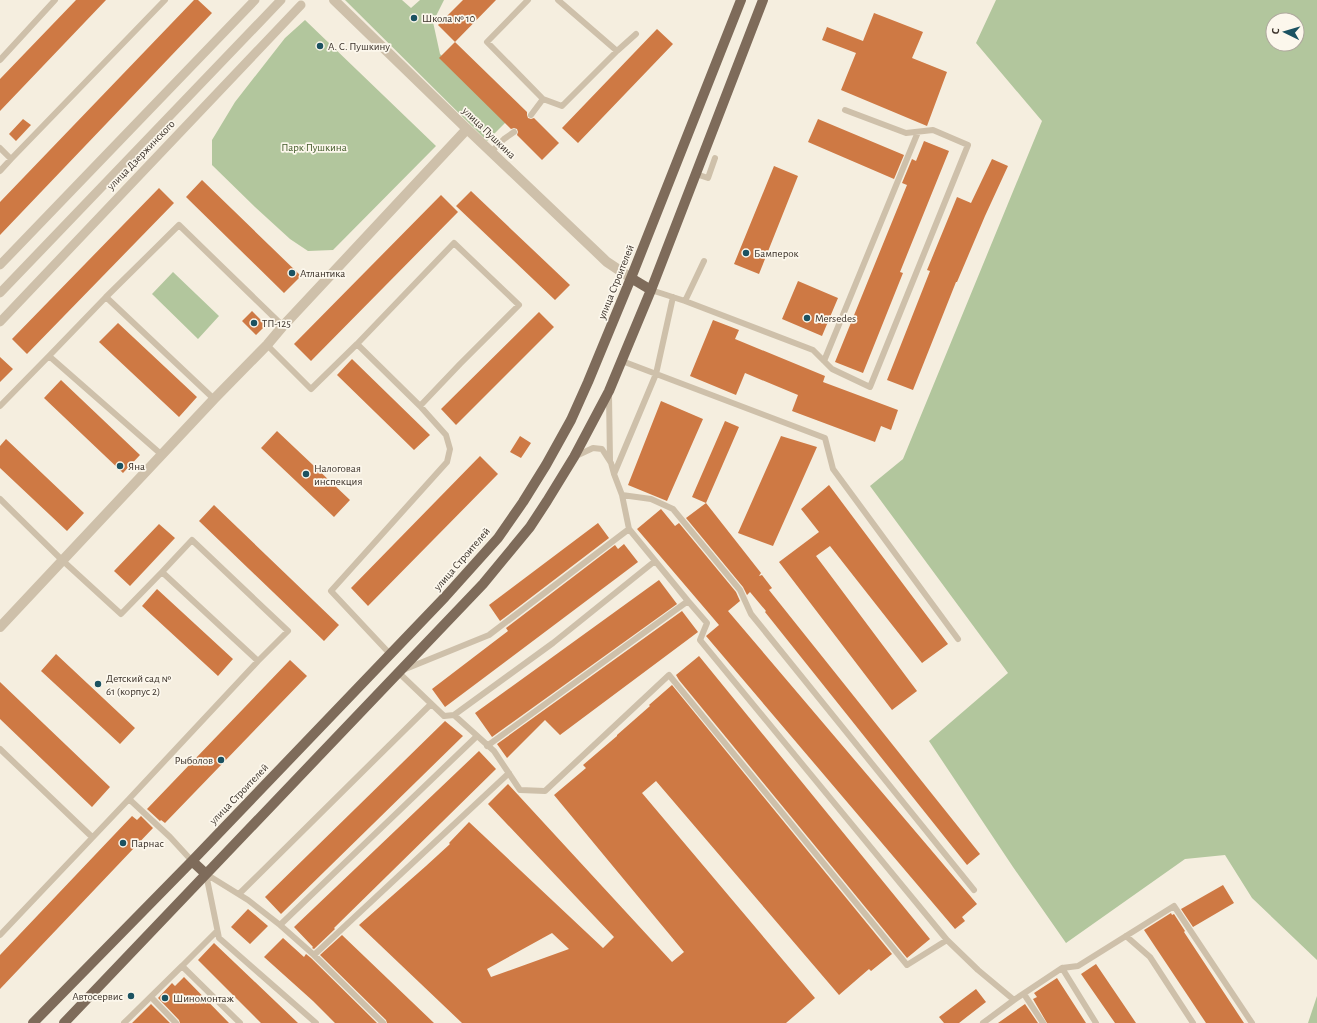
<svg xmlns="http://www.w3.org/2000/svg" width="1317" height="1023" font-family="'Alegreya Sans',sans-serif">
  <style>
    .green { fill: #b2c69d; fill-rule: evenodd }
    .building { fill: #ce7944; fill-rule: evenodd }
    .lines { fill: none; stroke-linecap: round; stroke-linejoin: round }
    .service { stroke: #cec0aa; stroke-width: 6 }
    .pedestrian { stroke: #cec0aa; stroke-width: 9 }
    .minor { stroke: #cec0aa; stroke-width: 10 }
    .primary { stroke: #7e6b5a; stroke-width: 10 }
    .poi-dot { fill: #1b5261; stroke: #fcf7ec; stroke-width: 1.5 }
    .labels { text-anchor: middle; dominant-baseline: central; stroke-width: 3.5; stroke-linejoin: round; paint-order: stroke }
    .poi-label { font-size: 11px; fill: #3b322a; stroke: #fcf7ec; text-anchor: start }
    .street-label { font-size: 11px; fill: #3b322a; stroke: #fcf7ec }
    .park-label { font-size: 11px; fill: #435c2b; stroke: #fcf7ec }
  </style>
  <rect width="100%" height="100%" fill="#f5eedf"/>
  <!-- green -->
  <path class="green" d="M345,0h57l9,8 9,-8h24l-11,22 7,32 67,67 -20,20z
    M996,0h321v960l-65,-62 -27,-43 -40,4 -119,84 -53,-76 -84,-126 79,-68 -138,-187 33,-27 139,-338 -66,-78zM1273,20h24v24h-24z
    M305,20l131,126 -103,104 -25,1 -18,-12 -35,-32 -43,-42v-25l23,-38 50,-64z
    M173,272l46,44 -21,23 -46,-45z
    M1317,996v27h-9z"/>
  <!-- building -->
  <path class="building" d="M76,0h30l-106,111v-32z
    M194,0h4l14,13 -212,222v-33z
    M463,0h33l-41,42 -17,-17z
    M874,13l49,19 -11,26 35,14 -20,54 -86,-36 15,-37 -34,-13 5,-13 36,14z
    M657,29l16,15 -95,99 -16,-15z
    M455,42l72,70v3l1,3 3,1 3,-1 25,25 -17,17 -25,-25 1,-3 -1,-3 -3,-1 -3,1 -72,-71z
    M23,119l8,6 -15,16 -7,-7z
    M818,119l86,36 -10,24 -86,-37z
    M924,141l25,10 -49,121 3,1 -40,100 -28,-11 72,-177 -5,-2 10,-24 4,2z
    M992,159l16,7 -23,50 -28,66h-1l-43,108 -26,-10 43,-109 -3,-1 30,-73 14,6z
    M774,166l24,10 -39,98 -25,-10z
    M202,180l99,96 -17,17 -98,-96z
    M159,188l15,15 -147,151 -15,-15z
    M471,191l99,94 -15,15 -99,-94z
    M441,195l17,17 -147,149 -17,-17z
    M798,281l40,17 -16,38 -40,-17z
    M252,311l14,14 -10,10 -14,-14z
    M539,312l15,15 -98,98 -15,-16z
    M713,320l26,10 -4,9 90,37 -2,6 75,28 -7,20 -10,-4 -6,16 -83,-31 6,-16 -53,-22 -9,22 -46,-19z
    M118,323l79,74 -18,20 -80,-75z
    M0,357l13,12 -13,13z
    M352,359l78,76 -16,15 -77,-75z
    M61,380l79,75 -17,18 -79,-75z
    M661,401l42,18 -36,82 -39,-16z
    M725,421l14,6 -33,76 -14,-6z
    M277,431l73,69 -16,17 -73,-69z
    M520,436l11,7 -10,15 -11,-6z
    M781,436l36,11 -44,99 -35,-13z
    M6,439l78,74 -17,18 -67,-63v-22z
    M480,456l18,18 -130,132 -17,-18z
    M829,485l119,159 -26,19 -92,-117 -14,10 101,135 -25,19 -113,-148 40,-30 -18,-23z
    M706,503l55,70 -2,3 3,-1 10,13 -3,2 211,264 -13,11 -202,-253 1,-1 -16,-19 -3,3 -4,-8 -57,-69z
    M214,505l125,120 -15,16 -125,-120z
    M661,509l14,17 4,-3 57,69 4,9 -12,10 249,293 -15,13 3,4 -10,8 -249,-293 13,-11 -82,-96z
    M598,523l11,15 -109,83 -11,-16z
    M159,524l16,14 -45,48 -16,-15z
    M624,544l14,18 -193,145 -13,-18 76,-58 -2,-3 109,-83 3,4z
    M659,580l18,24 -185,133 -17,-24z
    M157,589l76,70 -15,17 -76,-70z
    M682,611l16,21 -138,103 -15,-15 -38,38 -10,-14z
    M56,654l79,74 -15,16 -79,-73z
    M699,656l231,283 -23,19 -228,-278 -3,-5z
    M290,660l17,16 -142,147 -4,-3 -1,1 -13,-12z
    M0,682l110,105 -18,20 -92,-88z
    M672,685l220,269 -21,17 -2,-2 -30,26 -183,-214 -14,12 173,205 -29,25h-324l-103,-98 67,-59 24,-22 -1,-1 20,-21 134,126 11,-11 -126,-133 20,-20 164,178 12,-10 -130,-157 32,-27 -3,-3 34,-29v-1l33,-29 -1,-1zM552,933l17,16 -78,28 -4,-8z
    M445,721l18,15 -182,178 -16,-17z
    M479,751l17,18 -162,159 1,1 -21,20 -2,-1 1,-1 -19,-20z
    M132,816l5,4 4,-4 12,12 -153,161v-34z
    M1223,885l11,18 -41,24 -12,-18z
    M248,909l20,17 -18,18 -19,-17z
    M1171,913l1,2 2,-1 11,17 -1,1 60,91h-38l-62,-93z
    M342,935l92,88h-47l-1,-3 -66,-65z
    M283,938l21,19 2,-3 5,4 66,65h-42l-22,-22 -49,-44z
    M214,943l84,80h-37l-63,-63z
    M1096,964l40,59h-21l-34,-49z
    M184,977l45,46h-49l-1,-3 -21,-22 14,-15 3,3z
    M1057,978l29,45h-39l-14,-24 4,-2 -3,-4z
    M976,989l10,13 -27,21h-15l-5,-6z
    M151,1004l19,19h-38z
    M1025,1004l13,19h-40z"/>
  <g class="lines">
    <!-- service -->
    <path class="service" d="M528,0l-41,42 56,57 19,7 55,-55 -59,-51
      M617,51l19,-17
      M0,60l55,-60
      M531,115l12,-16
      M0,148l11,11 -11,12
      M491,152l13,-13 10,-7
      M11,159l154,-159
      M696,174l12,4 7,-20
      M651,290l34,11 128,49 19,19 38,18 98,-242 -35,-15 -27,3 -61,-23
      M106,297l73,-72 104,101
      M685,301l19,-40
      M357,344l97,-101 65,62 -59,59 -40,42
      M267,345l44,44 46,-45 63,62 26,29 4,14 -3,13 -116,129 59,63
      M622,361l203,77 8,31 125,170
      M824,361l94,-229
      M609,395l1,66
      M0,406l49,-50
      M162,455l-113,-99 57,-59 108,102
      M576,456l17,-8 9,1 9,14 3,11 8,21 7,34 59,72 19,22 -7,17 247,300 -40,25 -238,-290 -124,116 -25,-1 -26,-39 -40,-36 -10,1 -46,-44 91,-37 140,-106
      M614,474l42,-100 17,-77
      M622,495l29,4 22,10 67,81 11,24 223,276
      M0,499l62,61 59,54 41,-42 96,89 -129,138
      M162,572l30,-32 96,91 -30,30
      M454,715l99,-72 102,-82
      M487,746l201,-145
      M0,749l92,88
      M206,874l42,26 32,25 34,30 69,68
      M206,874l13,64 97,85
      M239,894l192,-190
      M280,925l197,-189
      M0,935l129,-136 41,38 22,24
      M1126,936l24,21 43,66
      M947,940l31,30 36,30 48,-32 16,-2 96,-60 78,117
      M314,955l195,-182
      M182,966l35,-35
      M1062,968l34,55
      M1024,994l19,29
      M151,997l25,26
      M124,1023l58,-57 58,57
      M983,1023l31,-23"/>
    <!-- pedestrian -->
    <path class="pedestrian" d="M0,265l255,-265
      M0,293l281,-293
      M0,322l301,-317"/>
    <!-- minor -->
    <path class="minor" d="M334,0l133,129 140,133 24,16
      M0,627l214,-228 53,-54 16,-19 184,-197"/>
    <!-- primary -->
    <path class="primary" d="M631,278l20,12
      M192,861l14,13
      M33,1023l159,-162 253,-264 53,-59 25,-36 23,-37 25,-45 17,-38 43,-104 110,-278
      M64,1023l419,-439 47,-57 17,-26 27,-44 35,-66 42,-101 112,-290"/>
  </g>
  <!-- markers -->
  <g class="poi-dot">
    <circle cx="414" cy="18" r="4"/>
    <circle cx="320" cy="46" r="4"/>
    <circle cx="746" cy="253" r="4"/>
    <circle cx="292" cy="273" r="4"/>
    <circle cx="807" cy="318" r="4"/>
    <circle cx="254" cy="323" r="4"/>
    <circle cx="120" cy="466" r="4"/>
    <circle cx="306" cy="474" r="4"/>
    <circle cx="98" cy="684" r="4"/>
    <circle cx="221" cy="760" r="4"/>
    <circle cx="123" cy="843" r="4"/>
    <circle cx="131" cy="996" r="4"/>
    <circle cx="165" cy="998" r="4"/>
  </g>
  <g class="labels">
    <!-- poi labels -->
    <g class="poi-label">
      <text x="422" y="18">Школа № 10</text>
      <text x="328" y="46">А. С. Пушкину</text>
      <text x="754" y="253">Бамперок</text>
      <text x="300" y="273">Атлантика</text>
      <text x="815" y="318">Mersedes</text>
      <text x="262" y="323">ТП-125</text>
      <text x="128" y="466">Яна</text>
      <text x="314" y="468">Налоговая<tspan x="314" dy="13">инспекция</tspan></text>
      <text x="106" y="678">Детский сад №<tspan x="106" dy="13">61 (корпус 2)</tspan></text>
      <text x="213" y="760" text-anchor="end">Рыболов</text>
      <text x="131" y="843">Парнас</text>
      <text x="123" y="996" text-anchor="end">Автосервис</text>
      <text x="173" y="998">Шиномонтаж</text>
    </g>
    <!-- street labels -->
    <g class="street-label">
      <text transform="translate(489 133) rotate(44)">улица Пушкина</text>
      <text transform="translate(141 155) rotate(-46)">улица Дзержинского</text>
      <text transform="translate(616 282) rotate(-68)">улица Строителей</text>
      <text transform="translate(462 559) rotate(-49)">улица Строителей</text>
      <text transform="translate(239 794) rotate(-46)">улица Строителей</text>
    </g>
    <!-- park labels -->
    <g class="park-label">
      <text x="314" y="147">Парк Пушкина</text>
    </g>
  </g>
  <!-- north arrow -->
  <g transform="translate(1285 32) rotate(275)"><circle r="19" fill="#fcf7ec" stroke="#afa89e"/>
  <path d="M0-3L7 15L0 10L-7 15Z" fill="#1b5261"/>
  <text y="-6" font-size="11" font-weight="bold" text-anchor="middle" fill="#3b322a">С</text>
  </g>
</svg>
